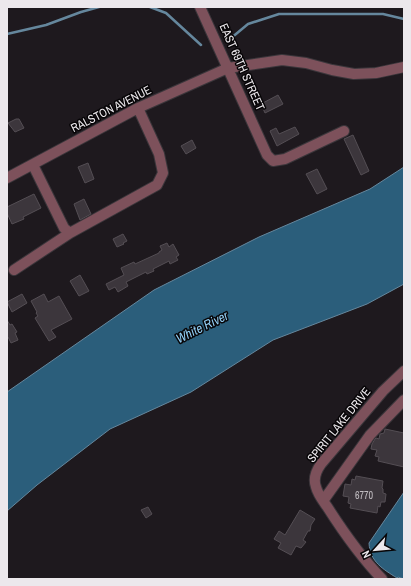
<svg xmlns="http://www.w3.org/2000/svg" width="411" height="586" font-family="'Archivo Narrow',sans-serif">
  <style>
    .water { fill: #2b5e7b; stroke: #65879d }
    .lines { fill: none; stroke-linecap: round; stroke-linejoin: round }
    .stream { stroke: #65879d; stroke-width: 2.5 }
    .building { fill: #3c363c; stroke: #544e54 }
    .minor-casing { stroke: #3b363b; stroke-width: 12 }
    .minor { stroke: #7d515b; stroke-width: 10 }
    .labels { text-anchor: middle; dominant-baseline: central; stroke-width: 3; stroke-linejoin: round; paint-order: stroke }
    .number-label { font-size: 10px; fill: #c0bcc0 }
    .street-label { font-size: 12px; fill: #ece8ec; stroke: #070507 }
    .water-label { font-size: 13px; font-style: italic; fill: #92cff5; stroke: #070507 }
  </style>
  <rect width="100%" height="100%" fill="#1e191e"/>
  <!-- water -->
  <path class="water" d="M404,167v117l-37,20 -94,36 -82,52 -81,37 -73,56 -30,26v-119l147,-102 105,-53 111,-48z
    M404,492v87l-6,-2 -1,1c-14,-9 -27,-16 -28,-35z"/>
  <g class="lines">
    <!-- stream -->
    <path class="stream" d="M150,7l16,6 35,32
      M7,34l39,-9 35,-13 18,-5
      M230,39l18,-15 31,-10h104l21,5"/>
  </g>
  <!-- building -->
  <path class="building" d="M278,95l5,9 -18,9 -4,-9z
    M16,119h3l5,9 -9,4 -7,-9z
    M295,127l4,7 -22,12 -7,-15 6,-3 3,6z
    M353,135l16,36 -8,4 -17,-36z
    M192,140l4,8 -10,6 -5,-8z
    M88,163l6,16 -9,4 -7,-16z
    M317,169l10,20 -10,5 -11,-20z
    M34,194l7,14 -18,9 1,2 -12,5 -5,-11v-6z
    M84,199l7,15 -11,6 -6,-16z
    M123,234l4,7 -4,2 1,1 -7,3 -4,-8z
    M167,243l2,4 4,-3 6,11 -3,2 2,3 -8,4 -1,-3 -16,8 1,2 -7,3 -1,-2 -20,10 2,4 -10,6 -3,-5 -6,3 -3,-6 18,-9 -3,-7 13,-6 1,2 24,-11v-1l3,-2 -2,-4z
    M80,275l9,16 -10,5 -9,-15z
    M22,294l5,9 -15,9 -5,-10z
    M44,294l4,8 11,-6 13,23 -21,11 5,7 -7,4 -14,-23 3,-2 -2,-3 1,-1 -6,-11z
    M7,320l3,5 2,-1 5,8 -2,1 3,7 -7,3 -3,-6h-1z
    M385,429l19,4v34l-26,-6 1,-4 -4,-1 2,-6 -6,-1 1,-5 3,-5 1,-1 3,1 1,-5 4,-1z
    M356,476l27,5 -1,7 1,1v4l3,1 -1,8h-4l-1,5 -2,-1 -1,7 -27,-5 1,-4 -3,-1 1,-6 -6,-1 2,-12 6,1 1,-6 3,1z
    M148,507l4,7 -6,4 -5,-8z
    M300,510l15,9 -4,6 -1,6h-2l-5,9 3,2 -5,6 -5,-2 -5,9 -13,-7 3,-5 -7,-4 5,-8 6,4z"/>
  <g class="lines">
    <defs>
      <path id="minor" d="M200,7l67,148 6,6 12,-2 59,-28
        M33,165l31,63 6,5
        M7,178l131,-70 90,-40 54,-8 24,3 26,7 22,4 22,-1 28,-6
        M14,270l56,-37 87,-48 6,-12 -4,-19 -21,-46
        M323,501l47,-66 34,-35
        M382,579c-20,-21 -38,-46 -54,-71 -4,-6 -10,-13 -12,-21 -3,-8 0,-16 5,-23l62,-73 21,-20"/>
    </defs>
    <!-- minor casing -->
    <use href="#minor" class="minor-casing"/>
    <!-- minor -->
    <use href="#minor" class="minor"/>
  </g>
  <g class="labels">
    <!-- number labels -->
    <g class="number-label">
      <text x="364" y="495">6770</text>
    </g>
    <!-- street labels -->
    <g class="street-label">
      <text transform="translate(242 67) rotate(66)">EAST 69TH STREET</text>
      <text transform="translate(111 109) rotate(-27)">RALSTON AVENUE</text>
      <text transform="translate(339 425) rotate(-51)">SPIRIT LAKE DRIVE</text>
    </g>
    <!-- water labels -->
    <g class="water-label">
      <text transform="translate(202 327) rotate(-26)">White River</text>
    </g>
  </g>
  <!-- border -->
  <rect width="411" height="586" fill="none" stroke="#ece8ec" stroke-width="16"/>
  <!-- north arrow -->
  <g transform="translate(375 550) rotate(243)" stroke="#070507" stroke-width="3" paint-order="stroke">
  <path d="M0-3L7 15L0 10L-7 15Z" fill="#ece8ec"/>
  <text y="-6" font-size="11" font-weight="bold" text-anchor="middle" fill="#ece8ec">N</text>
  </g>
</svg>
